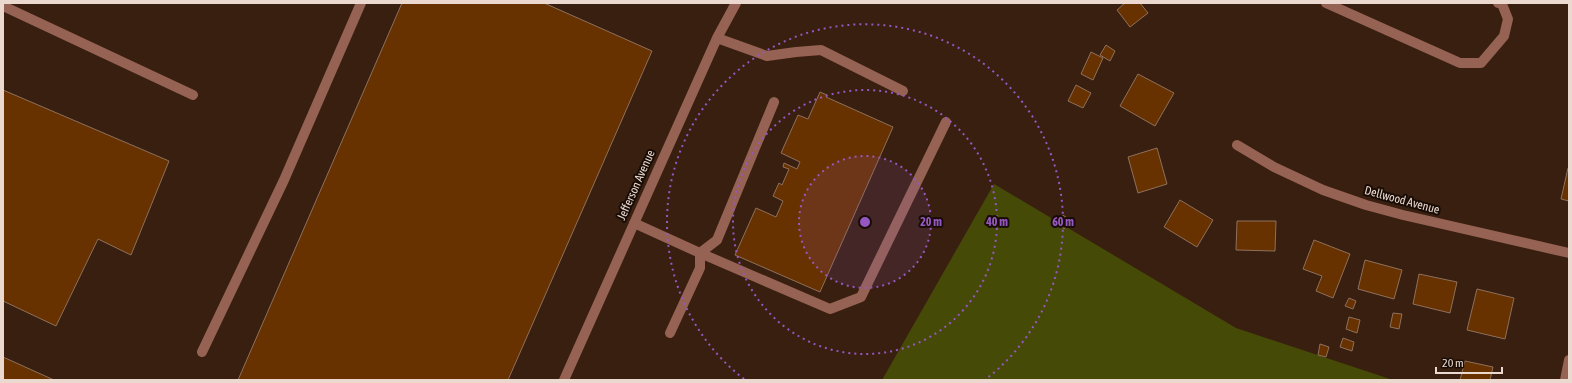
<svg xmlns="http://www.w3.org/2000/svg" width="1572" height="383" font-family="'Asap Condensed',sans-serif">
  <style>
    .green { fill: #464a07 }
    .building { fill: #683200; stroke: #8e705c }
    .lines { fill: none; stroke-linecap: round; stroke-linejoin: round }
    .minor { stroke: #956253; stroke-width: 10 }
    .ring { fill: none; stroke: #9757c3; stroke-width: 2; stroke-dasharray: 2 4 }
    .labels { text-anchor: middle; dominant-baseline: central; stroke-width: 4; stroke-linejoin: round; paint-order: stroke }
    .street-label { font-size: 12px; fill: #ebd9cf; stroke: #180c06 }
    .centre { fill: #9757c3; stroke: #180c06; stroke-width: 2 }
    .ring-label { font-size: 12px; text-anchor: middle; font-weight: bold; fill: #9757c3; stroke: #180c06; stroke-width: 4; stroke-linejoin: round; paint-order: stroke }
  </style>
  <rect width="100%" height="100%" fill="#391f10"/>
  <!-- green -->
  <path class="green" d="M994,184l242,144 157,52h-511z"/>
  <!-- building -->
  <path class="building" d="M402,3h142l108,48 -144,329h-270z
    M1125,3h15l8,10 -18,14 -13,-17z
    M1106,45l9,6 -5,10 -10,-6z
    M1091,52l12,6 -10,22 -12,-6z
    M1138,74l36,19 -19,33 -35,-20z
    M1076,85l15,8 -8,15 -15,-7z
    M3,90l166,71 -38,94 -33,-16 -42,87 -53,-25z
    M820,92l7,3 -1,2 67,30 -73,165 -85,-37 21,-47 20,9 7,-16 -10,-5 6,-13 3,2 7,-16 -6,-2 1,-4 13,6 3,-7 -19,-9 17,-38 10,4z
    M1157,148l10,36 -29,9 -10,-36z
    M1568,168h1v33l-8,-2z
    M1180,200l33,20 -16,27 -33,-20z
    M1063,215l8,6 -7,8 -7,-6z
    M1237,221h39l-1,30 -39,-1z
    M1314,240l36,14 -17,44 -17,-7 6,-15 -19,-7z
    M1365,260l37,10 -8,29 -36,-10z
    M1419,274l38,8 -7,31 -37,-9z
    M1477,289l37,9 -9,41 -38,-9z
    M1349,298l7,3 -3,8 -8,-3z
    M1393,313l9,1 -3,15 -9,-2z
    M1349,317l11,3 -3,13 -11,-4z
    M1343,338l11,4 -2,9 -12,-4z
    M1320,344l9,3 -3,10 -8,-2z
    M3,357l51,23h-51z
    M1465,361l28,6 -3,13h-30z"/>
  <g class="lines">
    <!-- minor -->
    <path class="minor" d="M1326,3l134,60h21l23,-27 4,-17 -6,-15 -4,-1
      M3,6l190,89
      M717,38l50,18 29,-4 25,-2 82,41
      M774,102l-57,138 -17,13 130,56 31,-12 85,-175
      M1237,145l37,22 49,23 43,15 37,10 166,38
      M634,223l66,30v15l-30,65
      M202,352l82,-172 77,-177
      M564,380l153,-342 19,-35
      M1565,380l4,-20"/>
  </g>
  <!-- distance rings -->
  <circle cx="865" cy="222" r="66" fill="#9757c3" fill-opacity=".12"/>
  <g class="ring">
    <circle cx="865" cy="222" r="66"/>
    <circle cx="865" cy="222" r="132"/>
    <path d="M744 379A198 198 0 1 1 986 379"/>
  </g>
  <g class="labels">
    <!-- street labels -->
    <g class="street-label">
      <text transform="translate(636 185) rotate(-66)">Jefferson Avenue</text>
      <text transform="translate(1402 200) rotate(15)">Dellwood Avenue</text>
    </g>
  </g>
  <circle cx="865" cy="222" r="6" class="centre"/>
  <g class="ring-label">
    <text x="931" y="226">20 m</text>
    <text x="997" y="226">40 m</text>
    <text x="1063" y="226">60 m</text>
  </g>
  <!-- border -->
  <rect width="1572" height="383" fill="none" stroke="#ebd9cf" stroke-width="8"/>
  <!-- scale -->
  <path d="M1436 367v6h66v-6" fill="none" stroke="#ebd9cf" stroke-width="2"/>
  <text x="1442" y="367" font-size="12" fill="#ebd9cf" stroke="#180c06" stroke-width="3" paint-order="stroke">20 m</text>
</svg>
